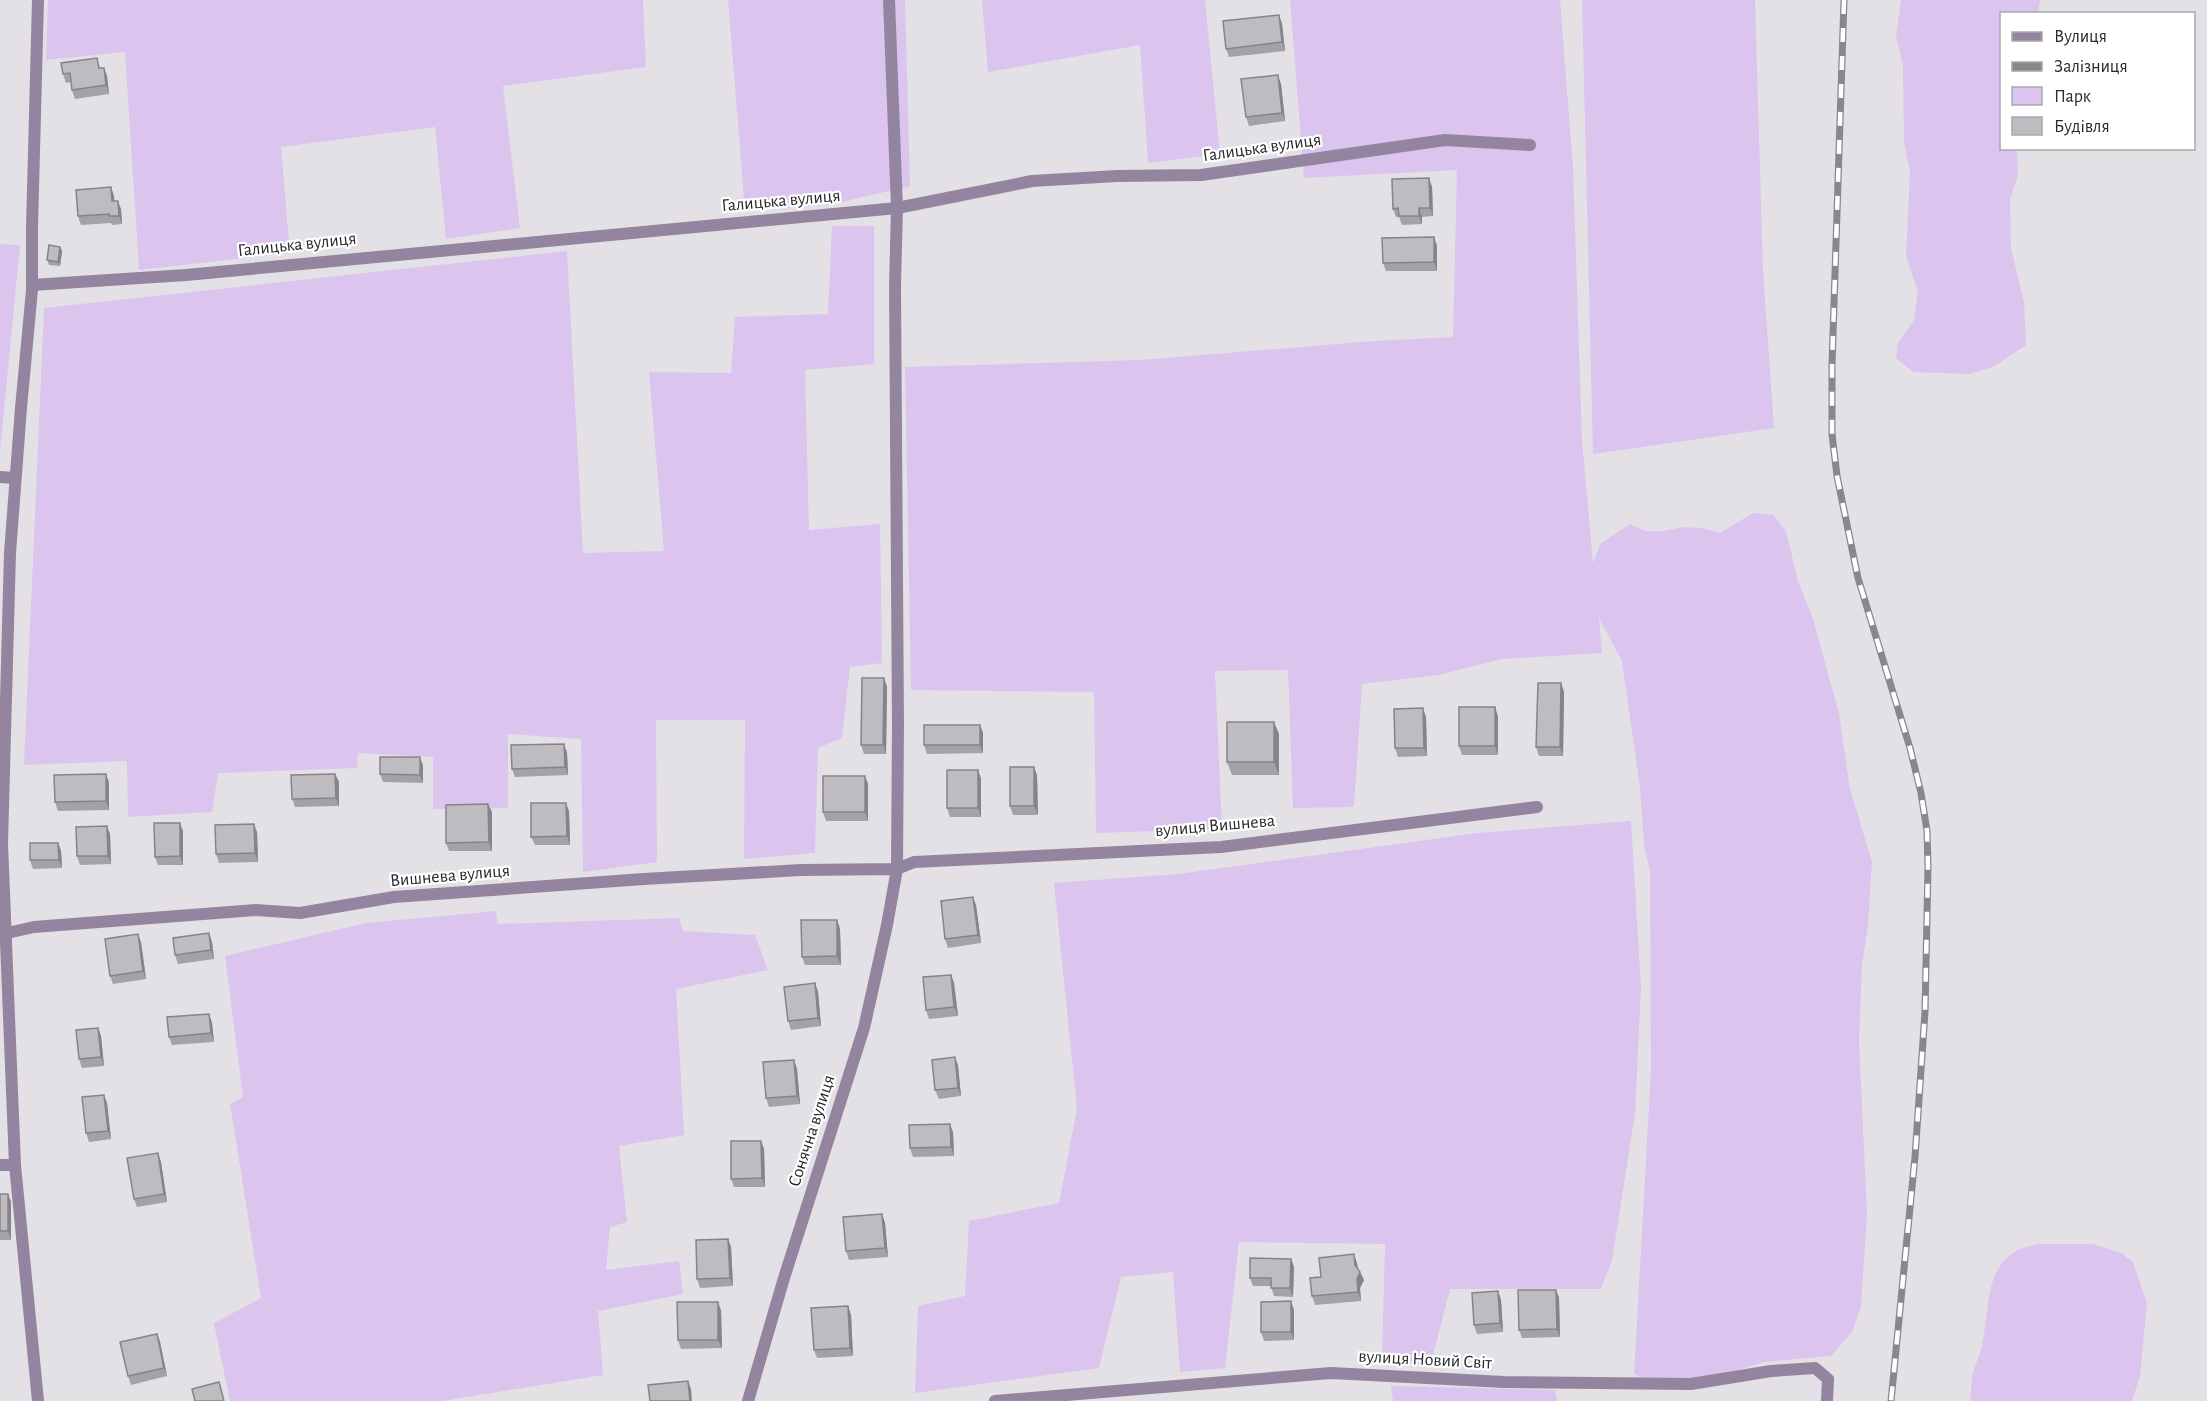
<svg xmlns="http://www.w3.org/2000/svg" width="2207" height="1401" font-family="'Alegreya Sans',sans-serif">
  <style>
    .green { fill: #dbc4ee }
    .lines { fill: none; stroke-linecap: round; stroke-linejoin: round }
    .street { stroke: #93859f; stroke-width: 12 }
    .rail-casing { stroke: #89878b; stroke-width: 7 }
    .rail { stroke: #fff; stroke-width: 4.5; stroke-dasharray: 14; stroke-linecap: butt }
    .wall { fill: #a3a2a5 }
    .shaded-wall { fill: #858486 }
    .building { fill: #bebcc0; stroke: #858486; stroke-width: 1.5 }
    .labels { text-anchor: middle; dominant-baseline: central; stroke-width: 4.5; stroke-linejoin: round; paint-order: stroke }
    .street-label { font-size: 18px; fill: #29282a; stroke: #fff }
  </style>
  <rect width="100%" height="100%" fill="#e4e1e6"/>
  <!-- green -->
  <path class="green" d="M48,0h595l3,67 -143,19 17,142 -74,11 -11,-112 -154,20 9,106 -151,17 -14,-218 -79,8z
    M728,0h177l5,186 -81,19 -84,5z
    M982,0h223l15,154 -72,9 -8,-118 -152,27z
    M1290,0h270l13,167 9,273 11,123 8,-20 29,-19 16,7h18l19,-4 19,1 18,5 33,-20 20,2 13,16 12,50 15,38 26,95 11,75 22,73 -4,64 -6,38 -3,77 8,173 -6,93 -9,25 -21,24 -67,6 -73,22 -49,-6 -8,-4 17,-304 -1,-198 -6,-27 -4,-58 -18,-126 -23,-43 3,35 -101,6 -62,16 -77,9 -8,123 -61,1 -5,-138 -73,1 7,158 -126,4 -2,-141 -183,-2 -6,-323 236,-7 232,-19 80,-4 4,-167 -153,8z
    M1582,0h173l8,272 11,156 -181,26z
    M1901,0h139l-2,13 -36,1v134l15,1 1,27 -8,23 1,49 13,54 2,43 -33,22 -24,7 -56,-2 -17,-14 2,-15 16,-23 4,-28 -12,-36 4,-84 -6,-29 -1,-77 -7,-31z
    M832,226h42v138l-69,6 4,160 71,-6 2,139 -32,4 -8,71 -24,10 -3,105 -71,6 1,-139h-89l1,142 -74,10 -2,-133 -73,-5v74l-75,1v-52l-75,-4 -1,15 -139,5 -6,39 -84,5 -1,-56 -103,4 20,-457 523,-57 16,302 81,-2 -15,-179 82,1 4,-56 93,-3z
    M0,244l20,1 -20,207z
    M1631,821l10,166 -6,127 -23,146 -11,29h-151l-20,78 -48,-9 3,-114 -146,-2 -14,126 -45,4 -7,-100 -52,5 -22,91 -184,25 3,-87 47,-10 4,-75 90,-18 18,-94 -23,-226 124,-9 299,-41z
    M496,911l2,13 181,-6 4,13 72,4 13,35 -92,19 8,146 -65,11 8,76 -17,5 -4,43 73,-9 4,33 -85,17 5,64 -161,26h-212l-16,-78 47,-25 -31,-194 13,-7 -18,-141 141,-33z
    M2040,1244h53l28,9 12,9 14,41 -7,73 -8,25h-162c1,-8 1,-16 2,-23 1,-11 8,-21 10,-32 9,-42 0,-95 58,-102z
    M1391,1386l164,4 2,11h-164z"/>
  <g class="lines">
    <!-- street -->
    <path class="street" d="M32,285l154,-10 711,-67 135,-27 85,-5 84,-1 244,-35 85,5
      M0,477l15,1
      M7,933l27,-6 222,-17 44,3 94,-16 250,-18 157,-9 96,-1 17,-7 307,-15 316,-40
      M0,1165h15
      M38,1401l-23,-236 -13,-322 8,-290 11,-145 11,-118v-63l6,-227
      M748,1401l36,-123 80,-250 23,-103 10,-56 1,-145 -3,-438 2,-78 -8,-208
      M995,1401l336,-28 173,9 187,2 80,-13 44,-3 13,11 -1,22"/>
    <defs>
      <path id="rail" d="M1844,0l-12,365v69l5,42 21,102 52,170 11,45 6,38 1,36 -3,145 -10,145 -24,244"/>
    </defs>
    <!-- rail casing -->
    <use href="#rail" class="rail-casing"/>
    <!-- rail -->
    <use href="#rail" class="rail"/>
  </g>
  <!-- wall -->
  <path class="wall" d="M1279,15l3,9 3,27 -56,6 -3,-8z
    M101,68l6,8 2,18 -34,5 -3,-9 -1,-8 -5,1 -3,-9z
    M1281,84l4,37 -36,5 -3,-9z
    M1429,178l3,9 1,29 -11,1v7l-20,1 -3,-8h-3l-3,-8z
    M111,187l3,9v5l7,8 1,15 -10,1 -1,-2 -30,2 -3,-9z
    M1434,237l3,9v25h-51l-3,-8z
    M60,247l2,4 -2,15 -11,-1 -2,-5z
    M884,678l3,9 -1,67h-22l-3,-9z
    M1561,683l3,9 -1,64h-24l-3,-9z
    M1498,716v39h-36l-3,-9z
    M1426,717l1,39 -29,1 -3,-9z
    M980,725l3,8v20l-56,1 -3,-9z
    M1279,734v41h-47l-5,-13z
    M567,752l1,23 -53,2 -3,-8z
    M420,757l3,9v17l-40,-1 -3,-8z
    M978,770l3,9v38h-31l-3,-9z
    M335,774l4,8v24l-44,1 -3,-8z
    M1037,775l1,40h-25l-3,-9z
    M865,776l3,8v37h-42l-3,-9z
    M109,782v28l-51,1 -3,-9z
    M488,804l4,8v39h-43l-3,-8z
    M569,811l1,34h-35l-4,-8z
    M183,831v34h-25l-3,-8z
    M257,832l1,30 -39,1 -3,-9z
    M110,834l1,30 -31,1 -3,-9z
    M58,843l3,8 1,17 -29,1 -3,-9z
    M976,905l5,38 -33,5 -3,-9z
    M837,920l3,9 1,36h-36l-3,-8z
    M141,942l5,37 -33,5 -3,-8z
    M212,942l2,17 -36,5 -3,-9z
    M951,975l3,8 4,33 -29,3 -3,-9z
    M815,983l3,9 3,34 -30,4 -3,-9z
    M209,1014l3,9 2,19 -42,3 -3,-8z
    M98,1028l3,8 3,30 -22,2 -3,-9z
    M955,1057l3,9 3,30 -22,3 -4,-9z
    M794,1060l3,9 3,35 -31,3 -3,-9z
    M107,1103l4,36 -22,3 -3,-9z
    M953,1132l1,24 -41,1 -3,-9z
    M761,1141l3,8 1,38h-31l-3,-8z
    M158,1153l3,9 6,40 -30,5 -3,-8z
    M0,1194h8l3,8v38h-11z
    M882,1214l3,9 3,34 -39,3 -3,-9z
    M728,1239l3,8 2,39 -33,2 -3,-9z
    M1291,1259l3,8 -1,30 -19,-1 -3,-10h-18l-3,-8z
    M1357,1263l1,5 6,12 -4,8 1,13 -46,4 -3,-9 9,-19z
    M1556,1290l3,8 1,39 -38,1 -3,-8z
    M1498,1291l3,9 2,32 -26,2 -3,-9z
    M848,1306l3,9 2,41 -36,2 -3,-8z
    M721,1310l1,38 -41,1 -3,-9z
    M1294,1310v30l-30,1 -3,-9z
    M157,1334l3,8 7,34 -36,9 -3,-9z"/>
  <!-- shaded-wall -->
  <path class="shaded-wall" d="M1279,15l3,9 3,27 -3,-9z
    M104,68l3,8 2,18 -3,-9z
    M1278,75l3,9 4,37 -3,-8z
    M1429,178l3,9 1,29 -3,-8z
    M111,187l3,9 1,14 -3,-9z
    M118,201l3,8 1,15 -3,-8z
    M1419,208l3,9v7l-3,-8z
    M1434,237l3,9v25l-3,-9z
    M60,247l2,4 -2,15 -2,-4z
    M884,678l3,9 -1,67 -3,-9z
    M1561,683l3,9 -1,64 -3,-9z
    M1495,707l3,9v39l-3,-9z
    M1423,708l3,9 1,39 -3,-8z
    M1274,722l5,12v41l-5,-13z
    M980,725l3,8v20l-3,-8z
    M564,744l3,8 1,23 -3,-8z
    M420,757l3,9v17l-3,-8z
    M1034,767l3,8 1,40 -4,-9z
    M978,770l3,9v38l-3,-9z
    M106,774l3,8v28l-3,-9z
    M335,774l4,8v24l-3,-8z
    M865,776l3,8v37l-3,-9z
    M566,803l3,8 1,34 -3,-9z
    M488,804l4,8v39l-3,-9z
    M180,823l3,8v34l-3,-9z
    M254,824l3,8 1,30 -3,-9z
    M107,826l3,8 1,30 -3,-8z
    M58,843l3,8 1,17 -3,-8z
    M973,897l3,8 5,38 -3,-8z
    M837,920l3,9 1,36 -4,-9z
    M209,933l3,9 2,17 -3,-9z
    M138,934l3,8 5,37 -3,-8z
    M951,975l3,8 4,33 -4,-9z
    M815,983l3,9 3,34 -3,-8z
    M209,1014l3,9 2,19 -3,-9z
    M98,1028l3,8 3,30 -3,-9z
    M955,1057l3,9 3,30 -3,-8z
    M794,1060l3,9 3,35 -3,-8z
    M104,1095l3,8 4,36 -3,-8z
    M950,1124l3,8 1,24 -3,-9z
    M761,1141l3,8 1,38 -3,-9z
    M158,1153l3,9 6,40 -3,-8z
    M8,1194l3,8v38l-3,-9z
    M882,1214l3,9 3,34 -3,-9z
    M728,1239l3,8 2,39 -3,-8z
    M1354,1254l3,9 1,10 -3,-8z
    M1291,1259l3,8 -1,30 -3,-9z
    M1360,1272l4,8 -4,8 1,13 -3,-9 -1,-13z
    M1556,1290l3,8 1,39 -3,-8z
    M1498,1291l3,9 2,32 -3,-9z
    M1291,1301l3,9v30l-3,-8z
    M718,1302l3,8 1,38 -4,-8z
    M848,1306l3,9 2,41 -3,-8z
    M157,1334l3,8 7,34 -3,-8z
    M688,1381l3,8 1,12h-2z"/>
  <!-- building -->
  <path class="building" d="M1279,15l3,27 -56,7 -3,-28z
    M97,58l2,10h5l2,17 -34,5 -2,-17 -7,1 -2,-11z
    M1278,75l4,38 -36,4 -5,-38z
    M1429,178l1,30h-11v8h-20l-1,-8 -5,1 -1,-30z
    M111,187l1,14h6l1,15h-10v-2l-31,2 -2,-26z
    M1434,237v25l-51,1 -1,-25z
    M49,245l11,2 -2,15 -11,-2z
    M862,678h22l-1,67h-22z
    M1538,683h23l-1,64h-24z
    M1459,707h36v39h-36z
    M1423,708l1,40h-29l-1,-39z
    M1227,722h47v40h-47z
    M924,725h56v20h-56z
    M564,744l1,23 -53,2 -1,-24z
    M380,757h40v18l-40,-1z
    M1010,767h24v39h-24z
    M947,770h31v38h-31z
    M106,774v27l-51,1 -1,-27z
    M335,774l1,24 -44,1 -1,-24z
    M823,776h42v36h-42z
    M531,803h35l1,33 -36,1z
    M488,804l1,38 -43,1v-38z
    M154,823h26v33l-25,1z
    M254,824l1,29 -39,1 -1,-29z
    M107,826l1,30h-31l-1,-29z
    M30,843h28l1,17h-29z
    M973,897l5,38 -33,4 -4,-38z
    M801,920h36v36l-35,1z
    M209,933l2,17 -36,5 -2,-17z
    M138,934l5,37 -33,5 -5,-37z
    M951,975l3,32 -28,3 -3,-33z
    M815,983l3,35 -30,3 -4,-34z
    M209,1014l2,19 -42,4 -2,-20z
    M98,1028l3,29 -22,2 -3,-29z
    M955,1057l3,31 -23,2 -3,-30z
    M794,1060l3,36 -31,2 -3,-36z
    M104,1095l4,36 -22,2 -4,-36z
    M950,1124l1,23 -41,1 -1,-23z
    M731,1141h30l1,37 -31,1z
    M158,1153l6,41 -30,5 -7,-41z
    M0,1194h8v37h-8z
    M882,1214l3,34 -39,3 -3,-34z
    M728,1239l2,39 -33,1 -1,-39z
    M1354,1254l1,11 5,7 -3,7 1,13 -46,4 -2,-18 11,-1 -2,-19z
    M1250,1258l41,1 -1,29h-19v-10h-21z
    M1518,1290h38l1,39 -38,1z
    M1498,1291l2,32 -26,2 -2,-32z
    M1291,1301v31h-30v-30z
    M677,1302h41v38h-40z
    M848,1306l2,42 -36,2 -3,-42z
    M157,1334l7,34 -36,8 -8,-34z
    M688,1381l2,20h-40l-2,-16z
    M219,1382l5,19h-29l-3,-12z"/>
  <g class="labels">
    <!-- street labels -->
    <g class="street-label">
      <text transform="translate(1262 148) rotate(-8)">Галицька вулиця</text>
      <text transform="translate(781 201) rotate(-5)">Галицька вулиця</text>
      <text transform="translate(297 245) rotate(-6)">Галицька вулиця</text>
      <text transform="translate(1215 826) rotate(-5)">вулиця Вишнева</text>
      <text transform="translate(450 876) rotate(-5)">Вишнева вулиця</text>
      <text transform="translate(812 1131) rotate(-72)">Сонячна вулиця</text>
      <text transform="translate(1425 1360) rotate(3)">вулиця Новий Світ</text>
    </g>
  </g>
  <!-- legend -->
  <rect x="2000" y="12" width="195" height="138" fill="#ffffff" stroke="#a9a9aa" stroke-width="1.5"/>
  <rect x="2012" y="32" width="30" height="9" fill="#93859f" stroke="#a9a9aa" stroke-width="1.5"/>
  <text x="2054" y="42" font-size="18" fill="#29282a">Вулиця</text>
  <rect x="2012" y="62" width="30" height="9" fill="#89878b" stroke="#a9a9aa" stroke-width="1.5"/>
  <text x="2054" y="72" font-size="18" fill="#29282a">Залізниця</text>
  <rect x="2012" y="87" width="30" height="18" fill="#dbc4ee" stroke="#a9a9aa" stroke-width="1.5"/>
  <text x="2054" y="102" font-size="18" fill="#29282a">Парк</text>
  <rect x="2012" y="117" width="30" height="18" fill="#bebcc0" stroke="#a9a9aa" stroke-width="1.5"/>
  <text x="2054" y="132" font-size="18" fill="#29282a">Будівля</text>
</svg>
